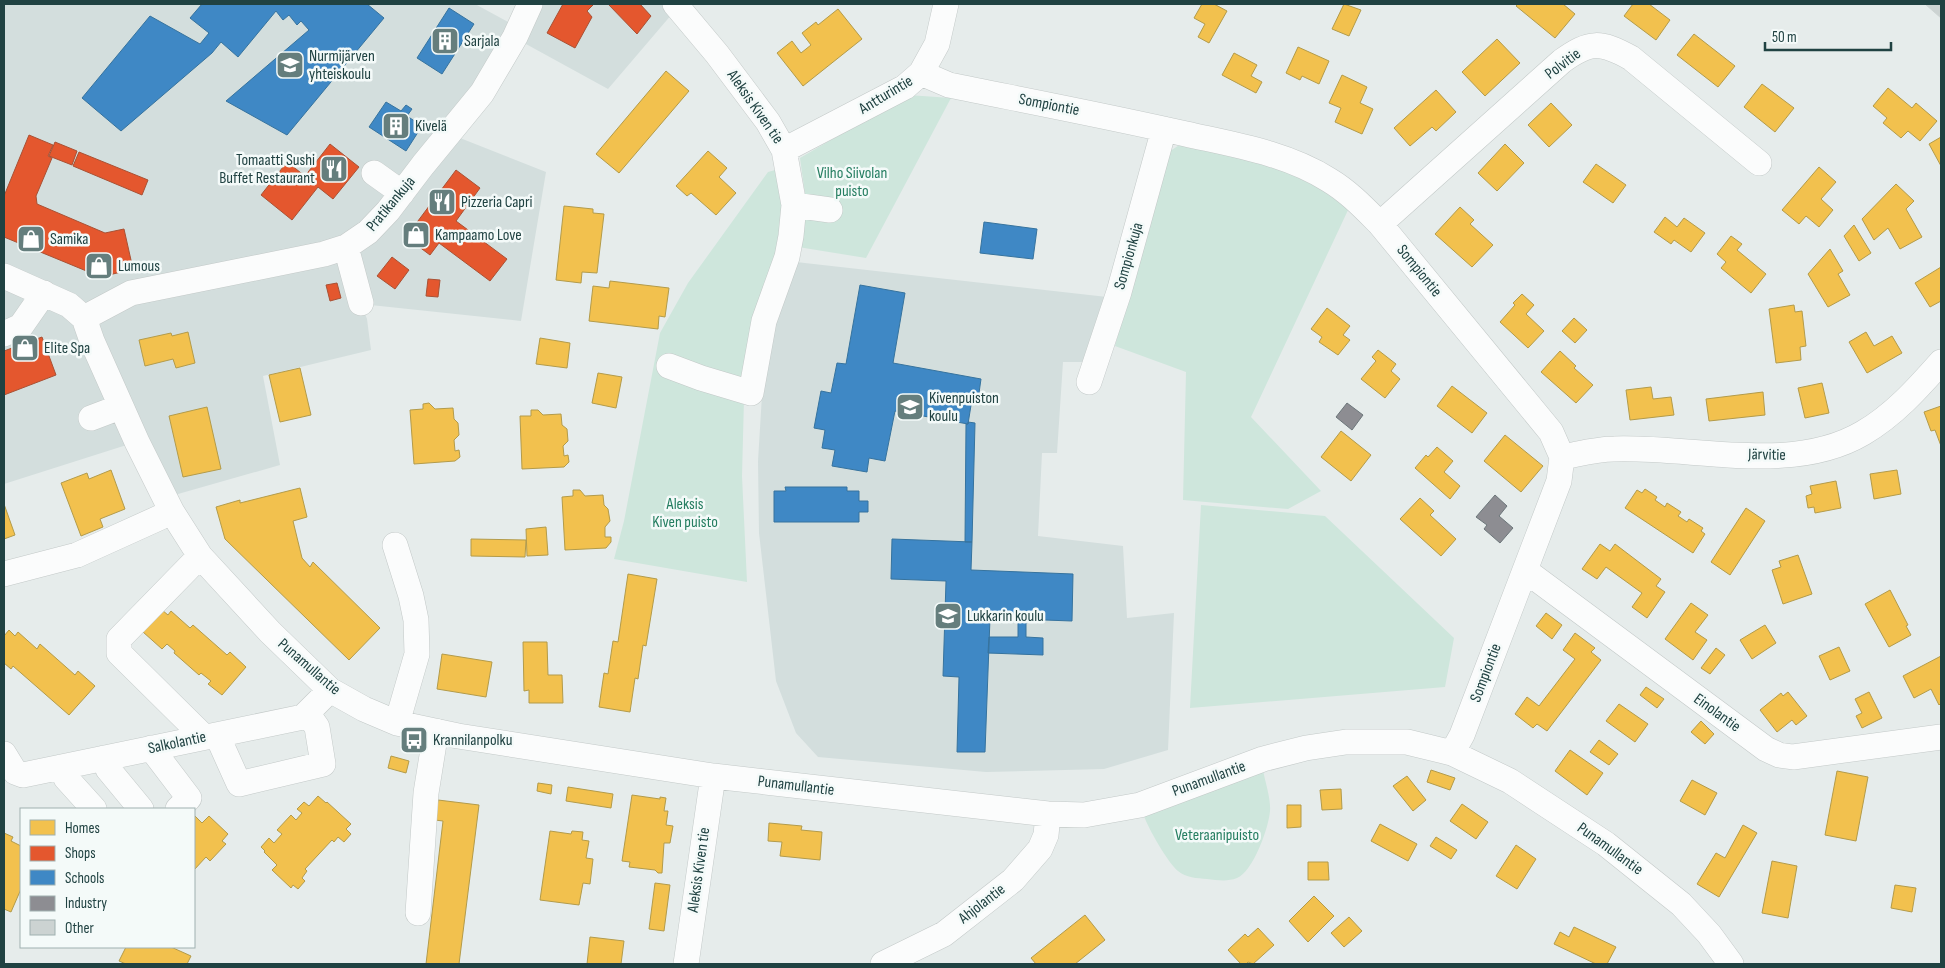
<svg xmlns="http://www.w3.org/2000/svg" width="1945" height="968" font-family="'Sofia Sans Condensed',sans-serif">
  <style>
    .built { fill: #d3dedd }
    .green { fill: #cee6dc }
    .homes { fill: #f2c14e; stroke: #b39b4a }
    .shops { fill: #e4572e; stroke: #a95134 }
    .schools { fill: #3f88c5; stroke: #36739e }
    .industry { fill: #8d8d92; stroke: #6c767a }
    .building { fill: #ccd3d2; stroke: #ced5d4 }
    .lines { fill: none; stroke-linecap: round; stroke-linejoin: round }
    .minor-casing { stroke: #c3c9c8; stroke-width: 26 }
    .minor { stroke: #fbfcfc; stroke-width: 25 }
    .labels { text-anchor: middle; dominant-baseline: central; stroke-width: 5; stroke-linejoin: round; paint-order: stroke }
    .poi-label { font-size: 16px; fill: #204242; stroke: #f4faf9; text-anchor: start }
    .street-label { font-size: 16px; fill: #204242; stroke: #f4faf9 }
    .park-label { font-size: 16px; fill: #257e61; stroke: #f4faf9 }
  </style>
  <rect width="100%" height="100%" fill="#e6eceb"/>
  <!-- built -->
  <path class="built" d="M4,4h471l44,24 11,-24h145l3,3 -70,82 -93,-51 -55,100 86,34 -25,149 -160,-17 6,15 4,31 -108,26 17,89 -116,33 -28,-56 -132,42z
    M796,262l311,35 -24,65h-20l-6,91h-15l-4,83 85,10 4,72 47,-5 -6,137 -64,19 -118,3 -168,-15 -22,-24 -20,-52 -17,-148 -1,-72 6,-99z"/>
  <!-- green -->
  <path class="green" d="M908,95l43,3 -85,160 -68,-11 7,-53 -5,-36z
    M1181,144l91,21 47,23 30,20 -98,209 70,74 -33,18 -105,-9 3,-128 -71,-26 52,-193z
    M779,169l5,52 -40,178 -2,77 5,106 -133,-23 10,-38 36,-188 28,-50 80,-111z
    M1201,505l124,11 129,122 -9,49 -255,21z
    M1263,770c2,12 8,28 7,41 -1,16 -17,61 -33,67 -10,4 -20,2 -30,1 -10,-1 -21,-1 -29,-8 -10,-8 -30,-43 -34,-55z"/>
  <!-- homes -->
  <path class="homes" d="M1202,4h12l13,7 -18,32 -11,-6 7,-13 -11,-6z
    M1344,4l17,6 -12,26 -17,-7z
    M1518,4h45l12,10 -20,24 -39,-32z
    M1633,4h16l21,16 -14,20 -32,-24z
    M838,9l24,30 -59,47 -26,-33 15,-12 9,12 10,-8 -9,-12 14,-11 2,3z
    M1694,34l41,32 -17,21 -41,-32z
    M1497,39l23,24 -35,33 -23,-24z
    M1298,47l31,14 -10,23 -17,-8 -2,4 -14,-7z
    M1234,53l23,12 -6,11 11,6 -6,11 -34,-18z
    M666,71l23,20 -70,82 -23,-19z
    M1342,75l25,12 -7,16 13,6 -11,25 -27,-12 6,-14 -12,-5z
    M1762,84l32,24 -19,24 -31,-25z
    M1888,88l24,20 4,-5 21,18 -17,20 -12,-10 -7,7 -18,-15 4,-5 -14,-12z
    M1436,90l20,22 -20,19 -4,-4 -22,19 -16,-18z
    M1551,103l21,22 -23,22 -21,-22z
    M1941,137v29l-12,-22z
    M1505,144l19,19 -27,28 -19,-18z
    M708,151l19,17 -8,9 17,16 -20,22 -25,-22 -4,3 -11,-10z
    M1596,164l30,21 -13,18 -30,-21z
    M1819,167l17,15 -15,17 12,11 -14,17 -13,-11 -7,8 -17,-14z
    M1896,184l18,17 -8,8 16,28 -22,12 -12,-21 -14,12 -12,-21z
    M564,206l29,3v4l11,1 -7,59 -15,-1 -1,11 -25,-3z
    M1460,207l14,13 -4,4 23,21 -21,22 -37,-33z
    M1665,217l12,10 7,-9 21,15 -14,19 -17,-12 -3,4 -17,-12z
    M1854,225l17,28 -12,8 -15,-25z
    M1731,236l11,8 -5,6 29,24 -15,19 -30,-25 5,-6 -9,-8z
    M1830,249l13,22 -5,3 12,21 -22,12 -20,-33z
    M1941,267v34l-11,6 -15,-24z
    M610,281l59,7 -4,29 -6,-1 -1,13 -69,-8 4,-35 16,2z
    M1522,294l12,11 -8,9 18,17 -16,17 -28,-26 15,-17 -2,-2z
    M1794,305l1,7 7,-1 4,35 -6,1 1,13 -25,3 -7,-54z
    M1327,308l23,18 -7,9 7,5 -12,15 -19,-13 3,-5 -11,-8z
    M1574,318l13,12 -12,13 -13,-12z
    M188,332l7,31 -19,5 -3,-9 -28,7 -6,-26 32,-7 1,3z
    M1866,332l8,14 18,-10 10,17 -35,20 -18,-31z
    M540,338l30,5 -3,25 -31,-4z
    M1378,350l18,14 -5,7 9,8 -15,19 -24,-19 15,-18 -4,-4z
    M1560,351l16,15 -2,2 19,17 -17,18 -35,-31z
    M300,368l11,47 -31,7 -11,-47z
    M598,373l24,4 -6,31 -24,-5z
    M1822,383l7,30 -24,5 -7,-30z
    M1452,386l35,27 -15,20 -35,-27z
    M1651,387l2,12 18,-2 3,18 -44,5 -4,-30z
    M1763,392l2,23 -56,6 -3,-22z
    M429,403l6,6 18,-1 1,11 4,4 1,12 -5,5 1,11 4,-1 1,7 -5,4 -41,3 -4,-54 13,-1v-5z
    M1941,406v40l-6,-16 -4,1 -7,-19z
    M207,407l14,62 -38,8 -14,-61z
    M531,410h7l5,5 18,-1 1,11 5,4 1,12 -5,5 1,10 4,-1 1,7 -5,5 -42,2 -2,-53h11z
    M1341,431l30,24 -20,26 -30,-24z
    M1505,435l38,31 -22,26 -37,-31z
    M1437,447l16,14 -9,11 16,14 -10,13 -35,-31 11,-13 2,2z
    M111,470l14,39 -25,10 3,8 -22,9 -20,-53 26,-10 2,6z
    M1897,470l4,24 -27,5 -4,-25z
    M1836,481l5,27 -26,5 -1,-6 -6,1 -2,-12 6,-2 -2,-8z
    M300,488l7,29 -14,4 9,37 8,9 3,-5 67,66 -31,32 -124,-121 -9,-32 24,-7v3z
    M1645,489l12,8 -2,3 10,7 2,-4 14,9 -3,4 9,6 2,-3 14,9 -2,3 4,3 -12,19 -68,-45 12,-18 5,3z
    M573,490h7l5,6 18,-1 1,10 4,4 2,12 -5,6v10h6v5l-5,6 -41,2 -3,-53 11,-1z
    M1420,498l14,13 -4,4 26,24 -15,17 -41,-37z
    M4,504l11,31 -11,4z
    M1746,508l19,13 -35,54 -19,-13z
    M546,527l2,28 -21,1 -1,-27z
    M471,539l55,1 -1,17 -54,-1z
    M1600,544l10,7 5,-7 46,35 -5,7 9,6 -18,26 -15,-11 10,-14 -36,-26 -9,12 -15,-10z
    M1798,555l14,39 -29,10 -11,-34 9,-3 -2,-6z
    M628,574l29,5 -11,67 -3,-1 -5,34 -3,-1 -5,34 -31,-5 5,-34 4,1 5,-33 5,1z
    M1890,590l18,35 -2,1 5,9 -22,12 -24,-43z
    M1691,603l17,12 -13,17 12,8 -14,20 -28,-21z
    M162,610l6,5 3,-4 19,17 3,-3 34,30 3,-3 16,15 -24,28 -14,-11 3,-3 -10,-8 -2,2 -25,-22 1,-2 -8,-7 -5,5 -19,-17z
    M1546,613l16,12 -10,14 -16,-13z
    M1765,625l11,18 -24,16 -12,-19z
    M9,630l6,6 3,-4 19,17 3,-5 35,31 3,-4 17,15 -26,29 -56,-49 -2,3 -7,-6v-27z
    M1575,633l20,15 -4,4 10,8 -54,71 -10,-7 -4,4 -18,-14 12,-17 12,9 36,-47 -12,-9z
    M523,642h24l1,33h14l1,28h-34v-13l-5,1z
    M1839,647l11,24 -20,9 -11,-24z
    M1716,648l9,7 -15,19 -9,-6z
    M442,654l50,8 -6,35 -49,-8z
    M1941,656v47l-2,2 -8,-16 -17,9 -11,-22z
    M1646,687l18,12 -7,9 -17,-13z
    M1788,692l19,24 -11,9 -4,-5 -15,12 -17,-22 21,-17 2,3z
    M1869,692l13,26 -20,10 -6,-12 6,-3 -7,-14z
    M1619,704l29,20 -13,18 -29,-21z
    M1701,721l13,13 -9,10 -14,-12z
    M1599,740l19,14 -9,11 -19,-13z
    M1570,750l33,23 -16,22 -32,-24z
    M391,756l18,5 -3,12 -18,-5z
    M1431,770l24,8 -5,12 -23,-8z
    M1837,771l31,6 -12,64 -31,-6z
    M1407,776l19,24 -13,11 -20,-25z
    M1692,780l25,13 -12,22 -25,-14z
    M538,783l14,2 -1,9 -14,-3z
    M568,787l45,7 -2,14 -45,-7z
    M1341,789l1,20 -20,1 -2,-20z
    M632,795l28,4v-2l6,1 -2,13h4l-2,14 7,1 -3,17h-6l-2,30h-4l-3,-3 -26,-3 1,-5 -8,-1z
    M318,796l8,7 1,-1 24,22 -5,5 5,5 -7,8 -6,-5 -4,5 -2,-2 -27,29 2,2 -5,7 3,3 -7,8 -5,-4 -2,3 -19,-18 5,-5 -13,-13 1,-1 -4,-4 8,-9 5,5 8,-9 -5,-4 14,-15 5,5 6,-7 -5,-4 7,-7 5,4z
    M438,800l41,5 -20,159h-33l17,-143 -8,-1z
    M1462,804l26,18 -12,17 -26,-18z
    M1287,805h14v22l-14,1z
    M194,815l8,8 7,-7 19,18 -6,7 4,3 -16,17 -4,-4 -12,13z
    M769,823l33,3 -1,4 21,2 -2,28 -40,-4 2,-14 -14,-1z
    M1380,824l37,20 -9,17 -37,-20z
    M1743,825l14,8 -38,64 -22,-13 19,-31 9,5z
    M550,831l21,3 1,-3 11,1 -1,8 7,1 -3,17 7,1 -3,25 -7,-1 -4,22 -39,-5z
    M4,833l9,4 -2,4 10,5v43l-10,23 -7,-3z
    M1436,837l21,13 -6,9 -21,-13z
    M1516,845l20,14 -19,30 -21,-13z
    M1772,861l25,5 -9,52 -26,-5z
    M1308,862h20l1,18h-21z
    M655,883l15,2 -6,46 -15,-2z
    M1895,885l21,3 -4,24 -21,-4z
    M1314,896l20,20 -26,26 -19,-21z
    M1085,915l20,25 -30,24h-39l-5,-6z
    M1349,917l13,14 -18,16 -13,-14z
    M1574,927l42,20 -9,17h-11l-42,-20 6,-12 9,5z
    M1258,928l16,17 -21,19 -5,-2 -2,2h-5l-13,-14 17,-16 3,3z
    M590,937l34,4 -3,23h-34z
    M126,947h45l20,9 -4,8h-61l-7,-3z"/>
  <!-- shops -->
  <path class="shops" d="M563,4h31l-7,7 5,6 -17,31 -28,-15z
    M608,4h32l11,12 -14,18z
    M29,135l24,10 -5,11 4,2 -16,38 1,8 68,29 19,-4 9,40 -32,8 -97,-40v-41z
    M55,142l22,9 -5,14 -23,-9z
    M330,144l29,23 -26,32 -15,-12 -26,33 -31,-25 26,-33 18,14z
    M79,152l69,28 -6,15 -69,-29z
    M456,170l24,18 -24,33 51,38 -17,22 -51,-38 -9,12 -24,-18z
    M392,257l17,13 -14,19 -18,-13z
    M428,279l12,1 -2,17 -12,-1z
    M337,283l4,15 -11,3 -4,-16z
    M42,337l14,38 -52,20v-44z"/>
  <!-- schools -->
  <path class="schools" d="M202,4h165l17,14 -97,117 -61,-34 83,-71 -8,-9 -4,4 -8,-10 -6,5 -7,-9 -38,46 -17,-15 -9,11 -91,78 -39,-33 68,-82 50,28 9,-11 -19,-15z
    M449,8l25,16 -32,50 -25,-16z
    M386,102l15,9 5,-6 6,4 -5,7 15,10 -16,25 -37,-24z
    M984,222l53,7 -4,30 -53,-6z
    M860,285l45,8 -12,70 88,16 -3,21 -6,-1 -4,25 -73,-13 -10,50 -16,-3 -2,14 -35,-6 3,-16 -13,-2 3,-18 -11,-2 7,-37 10,2 6,-30 9,1z
    M968,422l7,1 -3,119h-7l1,-118h2z
    M785,487h62v4h12v10h9v11h-9v10h-85v-31h12z
    M892,539l80,3 -1,28 102,4 -1,47 -82,-3 -5,134h-28l2,-75 -16,-1 3,-95 -55,-2z
    M1018,619h8v18l17,1v17l-55,-2 1,-16h29z"/>
  <!-- industry -->
  <path class="industry" d="M1347,403l16,12 -11,15 -16,-13z
    M1495,495l12,11 -8,10 14,12 -13,15 -16,-14 3,-4 -11,-8z"/>
  <!-- building -->
  <path class="building" d="M1925,4h16v14z"/>
  <g class="lines">
    <defs>
      <path id="minor" d="M921,73l28,12c79,16 158,31 237,49 49,11 100,19 143,46 20,12 35,28 51,44l171,208 11,25 -3,24 -97,254 -10,18
        M784,150l121,-63 16,-14 16,-29 9,-40
        M374,173l28,20
        M794,205l36,5
        M1380,224l182,-163c28,-20 38,-20 69,-3l128,105
        M346,247l15,56
        M4,276l65,29 15,13 8,23 45,101 35,70 28,44 70,76 60,58 34,19 33,14 61,13 255,40 335,38 36,1 56,-10 123,-46 43,-11 40,-6h61l45,11 58,28 96,63 75,60 28,30 22,30
        M84,318l47,-25 193,-39 22,-7 22,-15 20,-21 35,-46 59,-72 33,-56 15,-33
        M4,334l17,-8 23,-33
        M669,366l32,12 50,15 13,-72 23,-64 4,-21 3,-31 -10,-55 -16,-28 -51,-68 -42,-50
        M1089,382l30,-90 45,-163
        M91,418l29,-11
        M1562,457c17,-3 35,-8 52,-8 79,-3 178,26 249,-16 31,-18 55,-45 78,-71
        M395,545l16,51 5,24 1,34 -20,69
        M200,556l-81,83v14l85,84
        M1526,571l240,178 13,6 14,2 148,-20
        M4,574l73,-19 95,-43
        M217,735l22,49 84,-20 -6,-37 -10,-14
        M151,748l38,50 -11,11
        M4,754l11,18 8,3 280,-58 27,-27
        M104,758l4,11 33,40
        M61,767l5,11 28,31
        M418,913l8,-120 10,-62
        M686,964l27,-188
        M883,964l61,-30 69,-54 27,-31 6,-14 2,-21"/>
    </defs>
    <!-- minor casing -->
    <use href="#minor" class="minor-casing"/>
    <!-- minor -->
    <use href="#minor" class="minor"/>
  </g>
  <!-- icons -->
  <defs>
    <symbol id="building-square" viewBox="-11 -11 22 22"><rect x="-9" y="-9" width="18" height="18" rx="4" fill="#657e7d" stroke="#f4faf9"/><path d="M-4-6H4V6H1V3H-1V6H-4ZM-2.5-4.3h1.7v1.8h-1.7ZM.8-4.3h1.7v1.8H.8ZM-2.5-1h1.7V.8h-1.7ZM.8-1h1.7V.8H.8Z" fill="#fff"/></symbol>
    <symbol id="school-square" viewBox="-11 -11 22 22"><rect x="-9" y="-9" width="18" height="18" rx="4" fill="#657e7d" stroke="#f4faf9"/><path d="M0-5L7-2L0 1L-7-2ZM-4 1L0 2.5L4 1V4Q0 6-4 4Z" fill="#fff"/></symbol>
    <symbol id="restaurant-square" viewBox="-11 -11 22 22"><rect x="-9" y="-9" width="18" height="18" rx="4" fill="#657e7d" stroke="#f4faf9"/><path d="M-5-6h1v4h1v-4h1v4h1v-4h1v5L-1.5 .5V6h-2V.5L-5-1ZM5-6V6H3V1.5H1.5Q1.5-4 5-6Z" fill="#fff"/></symbol>
    <symbol id="shop-square" viewBox="-11 -11 22 22"><rect x="-9" y="-9" width="18" height="18" rx="4" fill="#657e7d" stroke="#f4faf9"/><path d="M-5-2.5h2.3a2.7 3.5 0 0 1 5.4 0H5L5.5 6h-11ZM-1.5-2.5h3a1.5 2.3 0 0 0-3 0Z" fill="#fff"/></symbol>
    <symbol id="bus-square" viewBox="-11 -11 22 22"><rect x="-9" y="-9" width="18" height="18" rx="4" fill="#657e7d" stroke="#f4faf9"/><path d="M-5-6H5V4H4V6H2V4H-2V6H-4V4H-5ZM-3.5-4V0h7V-4ZM-3.5 1.2v1.5H-2V1.2ZM2 1.2v1.5H3.5V1.2Z" fill="#fff"/></symbol>
  </defs>
  <g fill-rule="evenodd">
    <use href="#building-square" x="429" y="25" width="32" height="32"/>
    <use href="#school-square" x="274" y="49" width="32" height="32"/>
    <use href="#building-square" x="380" y="110" width="32" height="32"/>
    <use href="#restaurant-square" x="318" y="153" width="32" height="32"/>
    <use href="#restaurant-square" x="426" y="186" width="32" height="32"/>
    <use href="#shop-square" x="400" y="219" width="32" height="32"/>
    <use href="#shop-square" x="15" y="223" width="32" height="32"/>
    <use href="#shop-square" x="83" y="250" width="32" height="32"/>
    <use href="#shop-square" x="9" y="332" width="32" height="32"/>
    <use href="#school-square" x="894" y="391" width="32" height="32"/>
    <use href="#school-square" x="932" y="600" width="32" height="32"/>
    <use href="#bus-square" x="398" y="724" width="32" height="32"/>
  </g>
  <g class="labels">
    <!-- poi labels -->
    <g class="poi-label">
      <text x="464" y="41">Sarjala</text>
      <text x="309" y="56">Nurmijärven<tspan x="309" dy="18">yhteiskoulu</tspan></text>
      <text x="415" y="126">Kivelä</text>
      <text x="315" y="160" text-anchor="end">Tomaatti Sushi<tspan x="315" dy="18">Buffet Restaurant</tspan></text>
      <text x="461" y="202">Pizzeria Capri</text>
      <text x="435" y="235">Kampaamo Love</text>
      <text x="50" y="239">Samika</text>
      <text x="118" y="266">Lumous</text>
      <text x="44" y="348">Elite Spa</text>
      <text x="929" y="398">Kivenpuiston<tspan x="929" dy="18">koulu</tspan></text>
      <text x="967" y="616">Lukkarin koulu</text>
      <text x="433" y="740">Krannilanpolku</text>
    </g>
    <!-- street labels -->
    <g class="street-label">
      <text transform="translate(1563 64) rotate(-37)">Polvitie</text>
      <text transform="translate(886 95) rotate(-31)">Antturintie</text>
      <text transform="translate(1049 105) rotate(11)">Sompiontie</text>
      <text transform="translate(755 107) rotate(55)">Aleksis Kiven tie</text>
      <text transform="translate(391 204) rotate(-50)">Pratikankuja</text>
      <text transform="translate(1129 256) rotate(-74)">Sompionkuja</text>
      <text transform="translate(1419 271) rotate(51)">Sompiontie</text>
      <text transform="translate(1767 455) rotate(1)">Järvitie</text>
      <text transform="translate(309 667) rotate(41)">Punamullantie</text>
      <text transform="translate(1486 673) rotate(-69)">Sompiontie</text>
      <text transform="translate(1717 713) rotate(36)">Einolantie</text>
      <text transform="translate(177 743) rotate(-12)">Salkolantie</text>
      <text transform="translate(1209 779) rotate(-20)">Punamullantie</text>
      <text transform="translate(796 786) rotate(7)">Punamullantie</text>
      <text transform="translate(1610 849) rotate(36)">Punamullantie</text>
      <text transform="translate(699 870) rotate(-82)">Aleksis Kiven tie</text>
      <text transform="translate(982 904) rotate(-38)">Ahjolantie</text>
    </g>
    <!-- park labels -->
    <g class="park-label">
      <text x="852" y="173">Vilho Siivolan<tspan x="852" dy="18">puisto</tspan></text>
      <text x="685" y="504">Aleksis<tspan x="685" dy="18">Kiven puisto</tspan></text>
      <text x="1217" y="835">Veteraanipuisto</text>
    </g>
  </g>
  <!-- border -->
  <rect width="1945" height="968" fill="none" stroke="#204242" stroke-width="10"/>
  <!-- legend -->
  <rect x="20" y="808" width="175" height="140" fill="#f4faf9" stroke="#9fb0b0"/>
  <rect x="30" y="820" width="25" height="15" fill="#f2c14e" stroke="#9fb0b0"/>
  <text x="65" y="833" font-size="15" fill="#204242">Homes</text>
  <rect x="30" y="846" width="25" height="15" fill="#e4572e" stroke="#9fb0b0"/>
  <text x="65" y="858" font-size="15" fill="#204242">Shops</text>
  <rect x="30" y="870" width="25" height="15" fill="#3f88c5" stroke="#9fb0b0"/>
  <text x="65" y="883" font-size="15" fill="#204242">Schools</text>
  <rect x="30" y="896" width="25" height="15" fill="#8d8d92" stroke="#9fb0b0"/>
  <text x="65" y="908" font-size="15" fill="#204242">Industry</text>
  <rect x="30" y="920" width="25" height="15" fill="#ccd3d2" stroke="#9fb0b0"/>
  <text x="65" y="933" font-size="15" fill="#204242">Other</text>
  <!-- scale -->
  <path d="M1765 42v8h126v-8" fill="none" stroke="#204242" stroke-width="2.5"/>
  <text x="1772" y="42" font-size="15" fill="#204242" stroke="#f4faf9" stroke-width="4" paint-order="stroke">50 m</text>
</svg>
